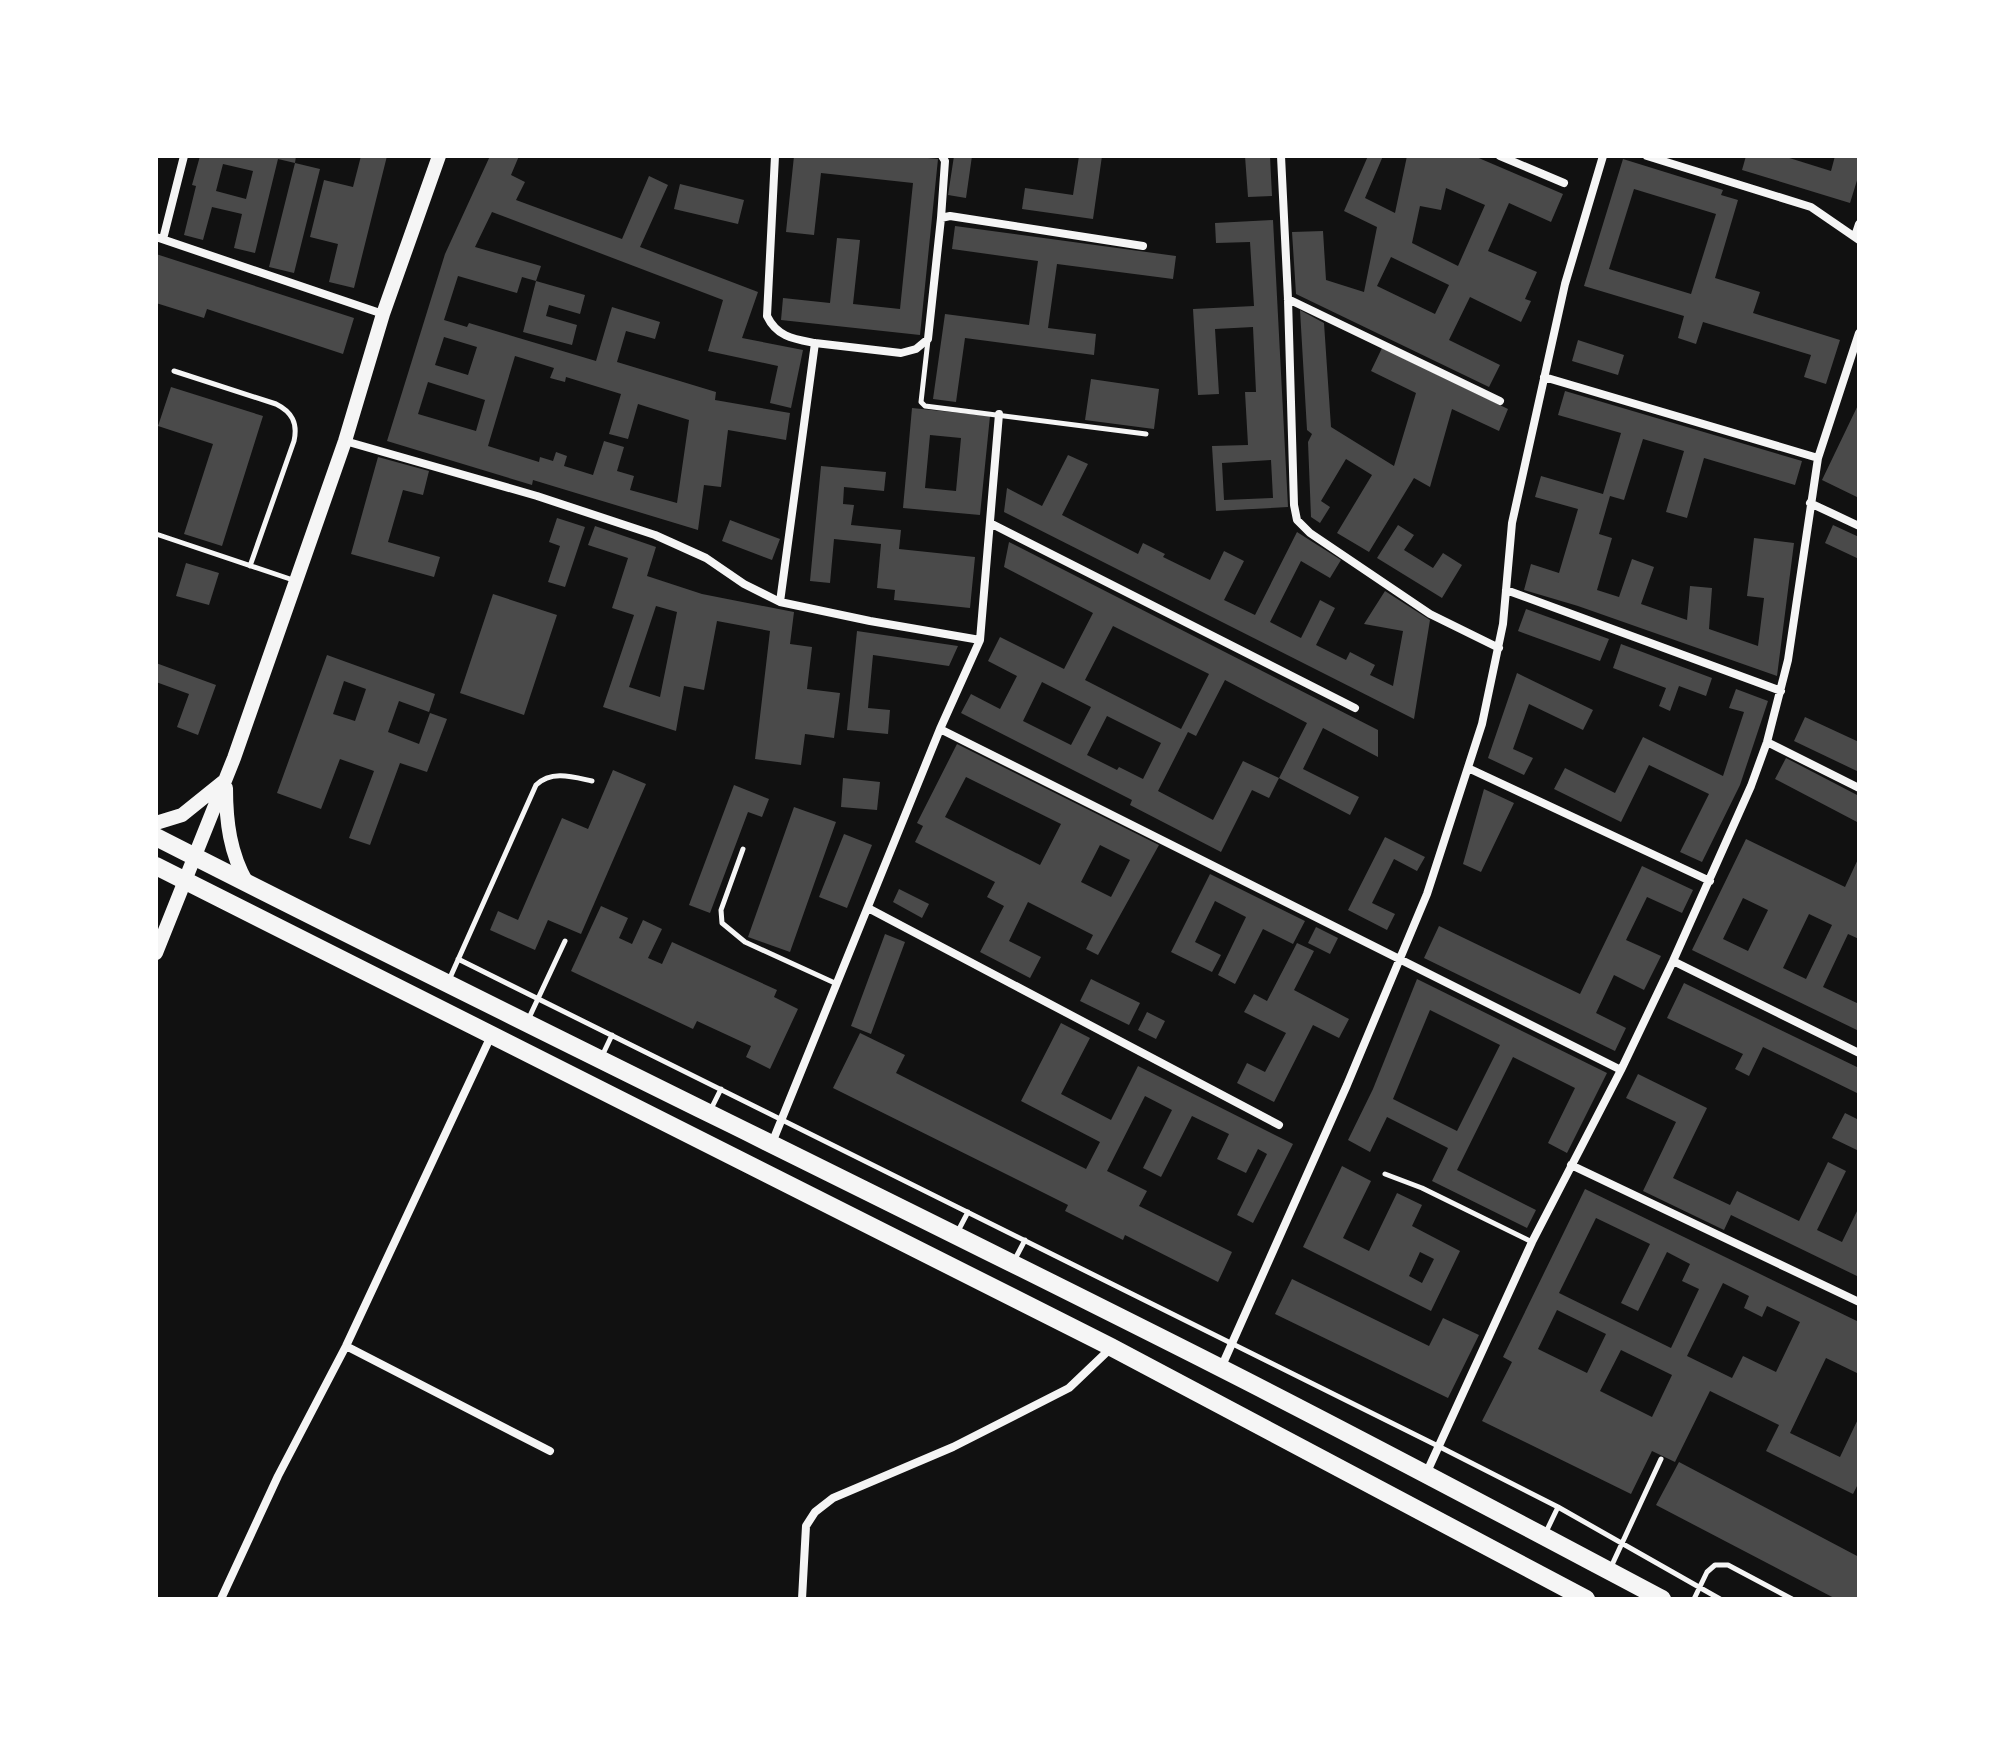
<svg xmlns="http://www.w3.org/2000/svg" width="2015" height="1755" font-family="Literata,serif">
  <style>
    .building { fill: #4a4a4a; fill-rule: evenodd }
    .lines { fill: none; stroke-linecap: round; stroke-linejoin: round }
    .service { stroke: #f5f5f5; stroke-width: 5 }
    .minor { stroke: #f5f5f5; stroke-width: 8 }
    .tertiary { stroke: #f5f5f5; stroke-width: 14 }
    .trunk { stroke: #f5f5f5; stroke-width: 18 }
  </style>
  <rect width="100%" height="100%" fill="#111"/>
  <!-- building -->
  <path class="building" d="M200,156h96l-1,7 -17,-4 -23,94 -21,-5 8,-34 -30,-7 -9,33 -19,-5 12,-49 -4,-1zM223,164l30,7 -7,28 -30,-8z
    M361,156h26l-33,132 -25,-6 9,-38 -28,-7 14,-57 29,7z
    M490,156h29l-8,19 14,7 -9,18 106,39 27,-63 19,9 -28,62 118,45 -16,46 61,12 -12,58 -21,-5 8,-37 -70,-15 15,-51 -231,-88 -17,35 66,19 -5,15 49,14 -5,19 -31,-9 -3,11 31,9 -5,20 -49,-13 13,-51 -14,-4 -5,16 -59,-17 -14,44 23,7 2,-4 127,38 16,-54 48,15 -5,17 -29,-8 -9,31 99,30 -1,8 75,13 -4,27 -58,-10 -7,57 -17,-2 -6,45 -165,-50 -1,5 -145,-44 58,-187zM444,337l33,10 -9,28 -33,-10zM515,356l39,12 -4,10 15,4 1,-5 55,17 -12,40 19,5 10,-35 51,16 -12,83 -47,-13 4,-14 -17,-5 7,-24 -20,-6 -11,34 -29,-9 3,-10 -11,-4 -3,9 -13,-4 -1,5 -51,-16zM428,382l57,18 -9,31 -58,-17z
    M794,156h113l31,3 -18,176 -139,-15 2,-22 47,5 7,-65 23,2 -7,64 47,5 13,-126 -92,-10 -7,62 -28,-3z
    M954,156h18l-6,42 -18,-3z
    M1079,156h23l-9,63 -71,-10 3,-21 48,7z
    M1245,156h25l2,40 -24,1z
    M1368,156h15l-18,42 30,15 12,-57h67l89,38 -12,28 -42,-19 -21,48 49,21 -12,27 6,2 -10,21 -51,-25 -21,43 51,25 -11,22 -193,-93 -4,-62 31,-1 3,49 38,12 13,-65 -33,-16zM1446,188l39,17 -27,61 -46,-23 8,-37 21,4zM1391,257l58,28 -14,29 -58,-28z
    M1746,156h37l48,15 4,-15h24v18l-9,29 -108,-33z
    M1623,159l100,31 -2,5 17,5 -23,78 45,14 -7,21 87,27 -14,44 -22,-7 7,-22 -108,-33 -7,22 -18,-6 6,-22 -100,-30zM1634,189l82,25 -25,80 -82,-25z
    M295,163l25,6 -26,104 -25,-6z
    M680,184l64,16 -6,24 -64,-15z
    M1273,220l15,287 -72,4 -4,-65 36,-1 -3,-53h11l-3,-65 -38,2 4,65 -21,1 -5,-86 61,-3 -4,-64 -34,1 -1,-20zM1271,460l2,38 -49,2 -2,-37z
    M955,226l221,30 -3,23 -116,-15 -9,64 48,6 -2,21 -129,-17 -9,64 -23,-3 12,-85 84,11 9,-64 -86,-12z
    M156,254l198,64 -11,36 -136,-45 -3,9 -48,-15z
    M1300,310l24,13 7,104 63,39 22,-73 -45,-22 11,-23 126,61 -9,22 -47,-22 -22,78 -16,-9 -45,74 -32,-19 35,-58 -26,-16 -25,42 9,6 -10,16 -9,-6 -3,-75 4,-8 -5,-4z
    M1578,340l46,15 -6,20 -46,-14z
    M1091,379l68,10 -5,40 -69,-9z
    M171,387l92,29 -41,130 -38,-12 29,-90 -55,-18z
    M1565,391l237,70 -7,24 -91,-27 -17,60 -21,-6 18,-61 -41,-12 -19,61 -14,-4 -11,38 13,4 -15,52 22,7 13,-38 22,8 -13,37 46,16 3,-34 22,2 -3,41 49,17 6,-48 -17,-2 7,-58 40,5 -17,133 -199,-70 -54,-16 7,-26 28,9 19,-64 -43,-12 6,-21 62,18 18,-61 -63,-18z
    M1859,403v95l-37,-18z
    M912,408l78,8 -10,99 -77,-7zM930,435l31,3 -5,53 -31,-3z
    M1068,455l20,9 -26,51 76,39 5,-11 22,11 -2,3 47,23 14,-29 20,10 -20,39 31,15 42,-83 44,28 -11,18 -29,-17 -31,61 31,16 19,-38 15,8 -19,37 30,15 4,-8 25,13 -5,10 23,11 10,-55 -39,-7 21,-33 45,29 -16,99 -410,-207 3,-24 35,18z
    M378,457l51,14 -6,24 -20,-5 -15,52 52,15 -6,20 -83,-23z
    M821,466l65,6 -2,19 -40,-4 -1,17 11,1 -3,20 50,5 -2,19 76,8 -5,51 -76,-8 1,-10 -18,-2 4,-44 -47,-5 -4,44 -20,-2z
    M557,518l28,9 -20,60 -17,-5 12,-36 -11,-4z
    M730,520l50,19 -8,21 -50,-19z
    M1398,525l16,10 -10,15 29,18 10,-15 19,12 -20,33 -65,-40z
    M1833,525l26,12v22l-34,-16z
    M595,526l61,21 -9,29 55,18 92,18 -4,32 22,3 -5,42 33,4 -6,45 -29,-4 -4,31 -46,-6 15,-128 -53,-10 -13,69 -20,-4 -8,45 -73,-24 31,-92 -22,-7 16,-50 -40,-13zM656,606l21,6 -17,85 -31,-10z
    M1009,542l369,188v27l-55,-29 -20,41 56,28 -9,18 -71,-37 28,-55 -82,-43 -29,56 -8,-4 -30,59 55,29 30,-59 36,17 -10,20 -17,-8 -31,62 -91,-47 2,-5 -171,-87 10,-19 29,15 17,-33 -29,-15 12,-24 64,32 29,-56 -89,-46zM1113,626l96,48 -28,55 -96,-49zM1042,682l49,25 -20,38 -48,-24zM1107,716l54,27 -18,36 -24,-12 -2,3 -30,-15z
    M186,563l33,10 -10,32 -33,-9z
    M493,594l64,21 -33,100 -64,-22z
    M1526,609l83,30 -9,22 -82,-30z
    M857,631l101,15 -9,20 -76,-11 -5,53 22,2 -2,24 -41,-4z
    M1621,644l91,34 -6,18 -27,-10 -9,25 -11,-5 7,-18 -53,-20z
    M327,655l108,39 -6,18 -30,-11 -11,31 31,12 11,-31 17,6 -20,53 -27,-9 -30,82 -21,-7 25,-67 -34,-12 -19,50 -44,-16zM344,681l22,8 -11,32 -22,-7z
    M156,663l60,22 -18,50 -21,-8 12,-33 -33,-12z
    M1517,673l76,37 -10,20 -54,-26 -16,45 20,9 -9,17 -36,-17z
    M1736,689l32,12 -28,84 -38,77 -22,-10 29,-58 -60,-29 -28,57 -67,-33 11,-21 50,25 28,-56 80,39 21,-64 -15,-4z
    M1805,717l54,25v30l-65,-31z
    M957,744l202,101 -61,110 -12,-6 7,-14 -65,-33 -19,39 32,16 -11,21 -50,-26 24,-46 -17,-9 8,-15 -80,-40 8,-16 -6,-3zM966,777l95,47 -21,41 -95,-48zM1100,845l30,15 -19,37 -30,-15z
    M1786,758l73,38v27l-84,-44z
    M613,770l33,14 -65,150 -33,-14 -13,30 -45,-20 8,-19 20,9 44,-102 26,11z
    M843,778l37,4 -3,28 -36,-3z
    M734,785l35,14 -7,18 -14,-5 -38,101 -21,-8z
    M1484,789l30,14 -33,69 -18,-8z
    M794,807l42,15 -46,130 -42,-15z
    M844,834l28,11 -25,63 -28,-11z
    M1385,837l40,20 -8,14 -23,-12 -22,44 23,11 -8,16 -39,-20z
    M1746,839l99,48 14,-30v82l-11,-5 -25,53 36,17v27l-167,-81zM1743,898l25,12 -20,41 -25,-12zM1809,914l23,11 -26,54 -23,-11z
    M1642,866l51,24 -11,23 -35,-16 -21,43 35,16 -17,34 -30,-15 -18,38 30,15 -11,23 -191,-93 15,-32 141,68z
    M1210,874l95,47 -12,23 -30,-15 -28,55 -17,-9 28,-58 -31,-16 -20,41 26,13 -9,17 -41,-20z
    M899,889l30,15 -7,14 -29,-16z
    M601,906l27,12 -9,20 13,6 11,-24 19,9 -14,29 14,6 10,-22 105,48 -3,7 24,12 -28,60 -24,-12 5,-11 -54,-25 -4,8 -122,-58z
    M1316,927l22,11 -8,16 -22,-11z
    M885,934l20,8 -34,92 -20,-8z
    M1297,943l17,8 -20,39 55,29 -10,19 -26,-13 -39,77 -37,-19 10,-20 18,9 21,-39 -42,-21 10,-18 13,7z
    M1091,979l49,24 -11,22 -49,-24z
    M1417,979l190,94 -40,80 -19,-10 27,-55 -62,-31 -56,113 79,40 -9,18 -95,-47 16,-33 -61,-31 -17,35 -22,-12 25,-51zM1430,1010l70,35 -43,86 -64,-32z
    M1684,983l175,85v26l-96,-47 -14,29 -14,-7 8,-15 -76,-36z
    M1147,1012l18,9 -9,18 -18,-9z
    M1061,1023l29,15 -29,56 50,26 27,-54 155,78 -40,79 -16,-8 30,-61 -9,-5 -12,24 -29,-14 12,-25 -37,-18 -31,61 -18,-9 29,-58 -27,-14 -38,75 40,20 -8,15 93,46 -14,30 -93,-47 -2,5 -58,-29 3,-6 -235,-117 27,-55 45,22 -9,18 190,96 14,-27 -79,-41z
    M1638,1074l69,34 -34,70 57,27 7,-14 62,30 29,-59 18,9 -29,59 25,12 17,-35v70l-128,-62 -7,15 -81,-39 33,-69 -50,-24z
    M1845,1113l14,7v31l-27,-13z
    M1342,1166l29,15 -28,57 26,13 28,-58 25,12 -10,21 48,25 -29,60 -128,-64zM1420,1252l14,7 -12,24 -13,-7z
    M1585,1189l274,133v52l-33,-16 -36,75 50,24 19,-40v65l-6,12 -87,-43 13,-26 -69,-34 -35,71 -23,-11 -21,43 -149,-73 30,-59 -9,-5zM1596,1218l54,26 -29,59 17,8 29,-59 23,12 -8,17 17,8 -28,59 -112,-55zM1723,1283l26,13 -5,12 18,9 5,-11 33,16 -24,50 -33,-16 -11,22 -45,-22zM1557,1310l49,24 -19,39 -49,-24zM1621,1350l51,25 -20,42 -52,-26z
    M1292,1279l137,67 14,-28 36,17 -31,63 -173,-84z
    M1679,1462l180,95v42h-23l-180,-94z"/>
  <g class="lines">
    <!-- service -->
    <path class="service" d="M928,340l-7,62 4,4 221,28
      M174,371l102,33c16,8 22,19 18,37l-44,125
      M156,534l140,47
      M743,849l-22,61 1,13 23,19 92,42
      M458,959l982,488 118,60 162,92
      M449,980l87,-195c16,-15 37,-8 56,-4
      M528,1020l37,-79
      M602,1056l10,-21
      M711,1109l10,-20
      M1385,1174l37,14 110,54
      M958,1231l10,-19
      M1015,1259l10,-19
      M1546,1532l12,-25
      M1611,1567l50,-108
      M1694,1599l13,-27 8,-7h13l64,34"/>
    <!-- minor -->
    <path class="minor" d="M775,156l-8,160c10,21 27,23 48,27l-35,259
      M1281,156l7,143 6,206 3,15 13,13 120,81 69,34
      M1500,156l64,27
      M1647,156l164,51 48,33
      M941,218l4,-57 -3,-5
      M1855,236l4,-12
      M156,237l227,77
      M163,239l21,-83
      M1288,299l212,102
      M815,343l86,10 15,-4 12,-10 13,-121 9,-2 193,30
      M1544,377l274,81
      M345,441l192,55 118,39 51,23 38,26 36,18 90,19 110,19
      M1810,503l49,23
      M990,523l365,185
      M1506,590l275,101
      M940,729l681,341
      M1767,742l92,46
      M1468,768l242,113
      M868,908l411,217
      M1673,961l186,92
      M772,1143l168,-414 40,-89 19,-226
      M1571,1165l288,137
      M346,1346l204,105
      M1221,1368l126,-283 80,-191 55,-170 21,-100 9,-101 53,-239 38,-128
      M1426,1474l106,-232 89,-172 52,-109 78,-175 16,-44 21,-82 30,-202 41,-125
      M221,1599l57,-123 68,-130 145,-310
      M802,1599l4,-73 9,-14 18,-14 120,-51 116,-59 42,-40"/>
    <!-- tertiary -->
    <path class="tertiary" d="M226,788c0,34 4,65 21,95
      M156,823l26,-8 41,-33
      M156,953l78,-195 111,-317 38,-127 56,-158"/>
    <!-- trunk -->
    <path class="trunk" d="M156,837c353,180 709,351 1063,530 148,75 296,154 443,232
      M156,866l955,481 475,252"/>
  </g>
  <!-- border -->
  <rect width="2015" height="1755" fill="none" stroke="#ffffff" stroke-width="316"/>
</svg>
